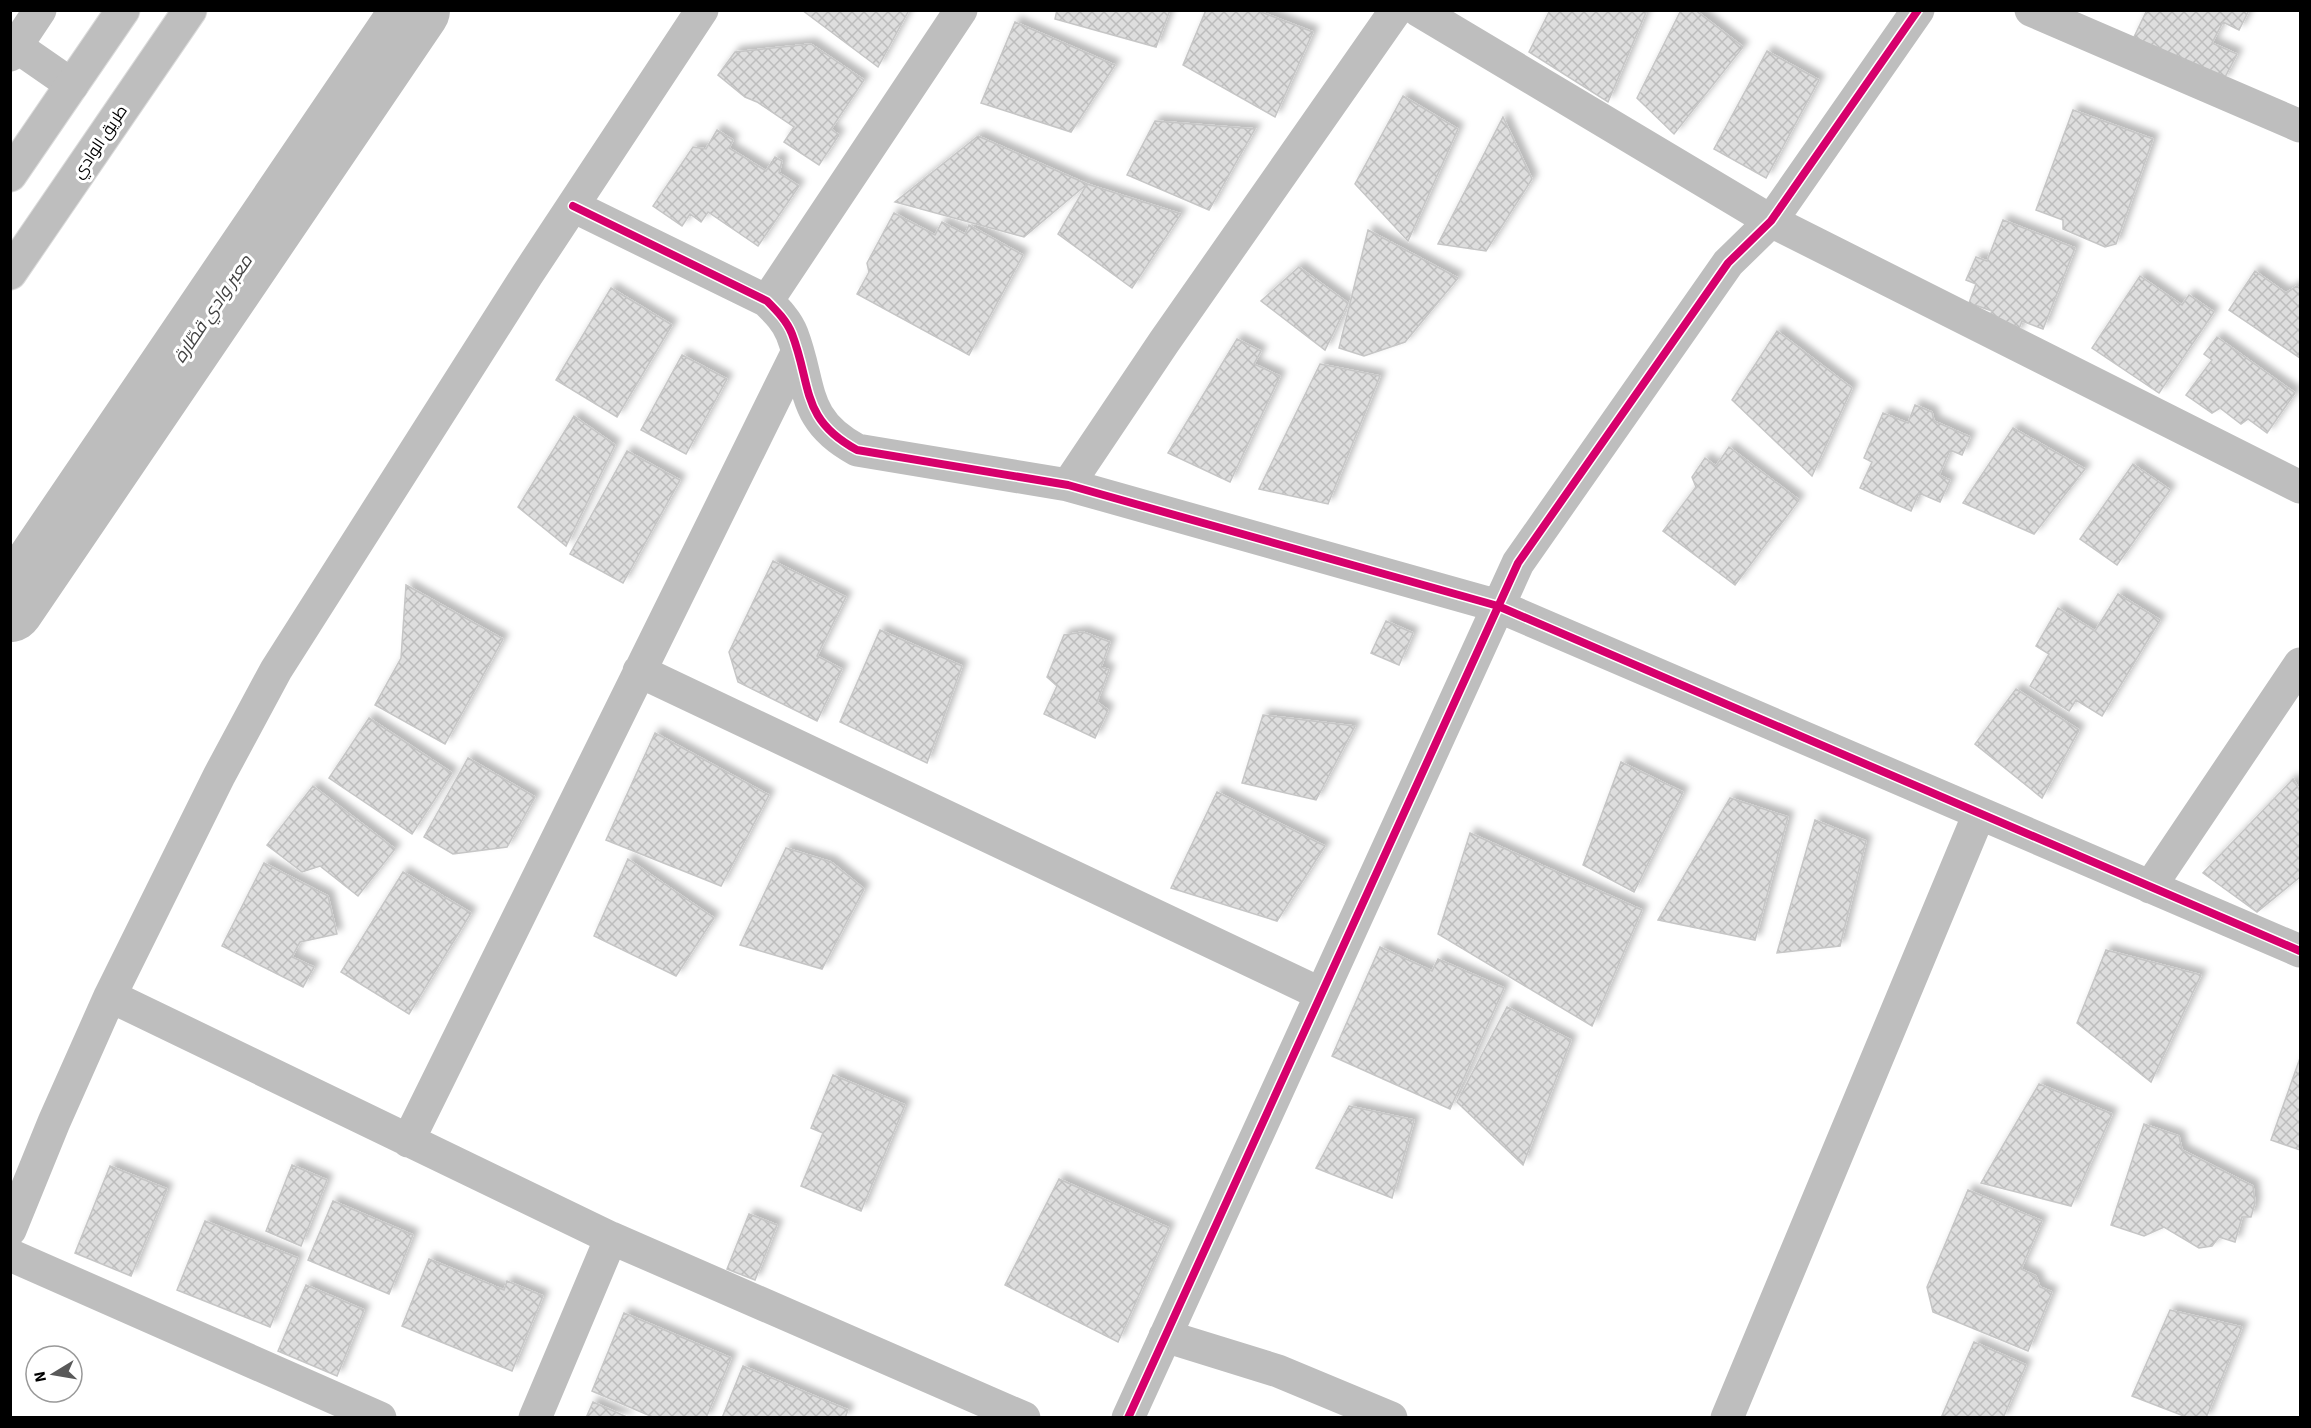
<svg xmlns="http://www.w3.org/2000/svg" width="2311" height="1428" font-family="'Source Sans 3',Cairo,sans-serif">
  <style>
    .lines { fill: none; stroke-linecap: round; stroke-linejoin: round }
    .river { stroke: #bdbdbd; stroke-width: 68 }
    .building { fill: url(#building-cross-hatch); stroke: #c6c6c6; stroke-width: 1.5; filter: url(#shadow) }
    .major-casing { stroke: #dbdbdb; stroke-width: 35 }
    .minor { stroke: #bebebe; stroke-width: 33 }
    .major { stroke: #bebebe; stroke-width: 33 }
    .cycleway-casing { stroke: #fff; stroke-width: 11 }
    .cycleway { stroke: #d6006c; stroke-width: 8 }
    .labels { text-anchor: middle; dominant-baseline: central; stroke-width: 6; stroke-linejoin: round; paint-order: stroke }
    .street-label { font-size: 16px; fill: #000; stroke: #fff }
    .water-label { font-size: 18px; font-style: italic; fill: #424242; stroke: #fff }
  </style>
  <defs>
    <pattern id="building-cross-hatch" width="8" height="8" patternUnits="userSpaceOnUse" patternTransform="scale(1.5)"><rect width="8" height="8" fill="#dedede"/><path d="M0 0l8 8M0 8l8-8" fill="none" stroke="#bdbdbd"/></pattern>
    <filter id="shadow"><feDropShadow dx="5.5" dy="-5.5" stdDeviation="3" flood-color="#0004"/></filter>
  </defs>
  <rect width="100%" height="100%" fill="#fff"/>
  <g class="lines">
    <!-- river -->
    <path class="river" d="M10,608l406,-598"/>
  </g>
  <!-- building -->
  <path class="building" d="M802,10h107l-31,57z
    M1057,10h113l-14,37 -101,-28z
    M1206,10h50l57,22 -38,85 -92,-52z
    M1550,10h97l-39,92 -79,-50z
    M1681,10h14l48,37 -69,87 -37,-36z
    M2147,10h102l-10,20 -16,-8 -11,21 25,11 -14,27 -89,-44z
    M1015,22l100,43 -44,67 -90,-29z
    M811,44l53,36 -33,49 8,6 -20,30 -35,-23 10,-15 -37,-25 -12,-5 -27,-22 17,-23z
    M1767,51l52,29 -53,98 -52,-29z
    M1403,96l55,33 -50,112 -53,-57z
    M2073,110l80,29 -37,105 -11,3 -42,-18v-9l-27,-10z
    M1503,117l29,62 -46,72 -48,-7z
    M1155,121l100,8 -46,81 -82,-35z
    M717,130l16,10 -4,8 37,23 9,-14 7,4 -3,12 20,13 -41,60 -50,-34 -7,10 -11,-8 -8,12 -29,-20 40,-59 13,2z
    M978,136l109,48 -63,53 -129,-35z
    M1087,184l94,30 -49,74 -74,-54z
    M894,213l41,22 7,-13 23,12 4,-9 54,30 -54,100 -112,-61 12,-22 -2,-9z
    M2003,220l72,28 -32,81 -21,-8 -5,13 -30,-12 5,-11 -23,-8 7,-19 -10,-4 10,-23 11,4z
    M1368,230l90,48 -53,64 -41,14 -25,-8z
    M1299,267l49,36 -23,47 -64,-49z
    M2255,271l31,22 11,-7 3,3v69l-71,-48z
    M2140,276l42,29 7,-10 25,17 -55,81 -67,-45z
    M611,288l61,37 -55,92 -61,-37z
    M1777,331l75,57 -40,88 -80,-76z
    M2217,337l78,56 -28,40 -19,-14 -7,5 -21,-16 -8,5 -26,-18 26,-35 -8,-6z
    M1237,339l24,12 -7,13 26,12 -50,106 -62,-29z
    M682,355l45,24 -41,75 -45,-24z
    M1320,364l60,12 -52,128 -69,-15z
    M1915,405l17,7 2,9 36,16 -8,18 -12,-5 -11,25 11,5 -10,22 -21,-9 -8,18 -51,-23 12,-26 -8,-4 19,-45 25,10z
    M574,416l41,29 -49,101 -48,-39z
    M2013,428l72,41 -51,65 -71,-31z
    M1729,447l70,53 -64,85 -72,-54 33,-44 -4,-10 13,-19 11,8z
    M627,451l53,29 -57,103 -53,-29z
    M2133,464l37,26 -53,75 -37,-26z
    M773,561l73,36 -29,59 25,13 -25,52 -79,-39 -9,-30z
    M406,585l97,54 -58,105 -70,-39 26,-47z
    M2118,594l42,26 -58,96 -26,-16 -7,11 -39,-25 19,-32 -13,-8 22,-38 37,23z
    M1386,621l27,12 -14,32 -28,-12z
    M880,630l82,36 -35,97 -87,-41z
    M1083,632l27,10 -9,25 8,3 -12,32 11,8 -13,28 -51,-24 13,-28 -10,-9 17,-42z
    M2016,689l63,41 -37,68 -67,-54z
    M1263,715l92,11 -39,74 -74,-17z
    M369,718l83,55 -40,61 -83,-56z
    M655,733l114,62 -48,91 -115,-46z
    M468,758l67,39 -28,50 -54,7 -29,-17z
    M1621,762l62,30 -49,100 -51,-27z
    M2293,779l7,12v86l-43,35 -54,-39z
    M313,786l82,63 -37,47 -38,-30 -18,6 -35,-27z
    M1217,792l108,54 -48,75 -106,-33z
    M1730,798l58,19 -33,123 -97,-20z
    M1815,820l51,21 -26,105 -63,7z
    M1470,833l172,77 -50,116 -154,-92z
    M786,848l45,14 33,27 -42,80 -82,-24z
    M628,859l86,59 -38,58 -82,-40z
    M264,863l64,33 9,38 -37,8 -8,15 22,10 -11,20 -81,-41z
    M403,872l68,41 -62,101 -68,-42z
    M1380,947l52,24 6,-12 66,29 -54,121 -118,-53z
    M2106,950l95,25 -50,107 -74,-59z
    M1507,1007l64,33 -48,125 -66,-63z
    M2300,1058v92l-29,-10z
    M833,1075l72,30 -44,106 -60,-25 22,-53 -12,-5z
    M2039,1084l73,30 -41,92 -90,-23z
    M1349,1106l65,14 -22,78 -76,-30z
    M2144,1124l35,12 3,14 71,36 2,17 -4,14h-9l-7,25 -16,-5 -7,9 -13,2 -35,-21 -20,9 -33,-11z
    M292,1165l35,15 -26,66 -35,-15z
    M110,1166l57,23 -36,87 -56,-23z
    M1059,1179l110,49 -51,114 -113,-57z
    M1968,1190l74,31 -21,48 15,7 4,11 12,5 -24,59 -95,-39 -6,-25z
    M333,1201l80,34 -24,59 -81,-34z
    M749,1214l28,11 -22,55 -28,-11z
    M205,1221l93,37 -28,69 -93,-37z
    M429,1259l75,31 3,-9 36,15 -31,75 -110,-45z
    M306,1285l58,25 -27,66 -59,-25z
    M2170,1310l72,17 -36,91h-17l-57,-22z
    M624,1313l107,45 -25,60h-51l-63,-27z
    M1974,1342l52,23 -23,53h-62z
    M743,1366l105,44 -3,8h-123z
    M593,1402l36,16h-43z"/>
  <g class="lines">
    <defs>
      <path id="major" d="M10,175l113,-165
        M10,273l180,-263"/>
    </defs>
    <!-- major casing -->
    <use href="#major" class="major-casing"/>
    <!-- minor -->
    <path class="minor" d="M1418,10l353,211 529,266
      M2031,10l269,116
      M10,42l62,43
      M10,55l30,-45
      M573,206l194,95c10,10 20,20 25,33 20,52 8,85 65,116l211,35 430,121 802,345
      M767,301l194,-291
      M1068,485l96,-143 232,-332
      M639,671l682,323
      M2150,887l150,-223
      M110,996l501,242 413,180
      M408,1141l389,-788
      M10,1230l44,-108 56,-126 109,-220 57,-106 251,-395 175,-265
      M10,1255l370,163
      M1165,1336l113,35 113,47
      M535,1418l76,-180
      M1128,1418l390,-855 210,-300 43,-42 147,-211
      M1727,1418l252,-604"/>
    <!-- major -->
    <use href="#major" class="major"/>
    <defs>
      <path id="cycleway" d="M573,206l194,95c10,10 20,20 25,33 20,52 8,85 65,116l211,35 430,121 802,345
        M1128,1418l390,-855 210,-300 43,-42 147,-211"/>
    </defs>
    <!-- cycleway casing -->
    <use href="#cycleway" class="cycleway-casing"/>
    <!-- cycleway -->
    <use href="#cycleway" class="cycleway"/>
  </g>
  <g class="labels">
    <!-- street labels -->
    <g class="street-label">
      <text transform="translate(100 142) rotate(-56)">طريق الوادي</text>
    </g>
    <!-- water labels -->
    <g class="water-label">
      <text transform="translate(213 309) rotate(-56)">معبر وادي قطّارة</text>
    </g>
  </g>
  <!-- border -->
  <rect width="2311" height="1428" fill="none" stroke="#000000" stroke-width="24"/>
  <!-- north arrow -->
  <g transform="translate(54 1374) rotate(259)"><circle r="28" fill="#ffffff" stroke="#999999" stroke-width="1.5"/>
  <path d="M0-4.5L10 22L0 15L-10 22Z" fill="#595959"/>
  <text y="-9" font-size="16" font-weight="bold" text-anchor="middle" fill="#000000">N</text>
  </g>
</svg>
